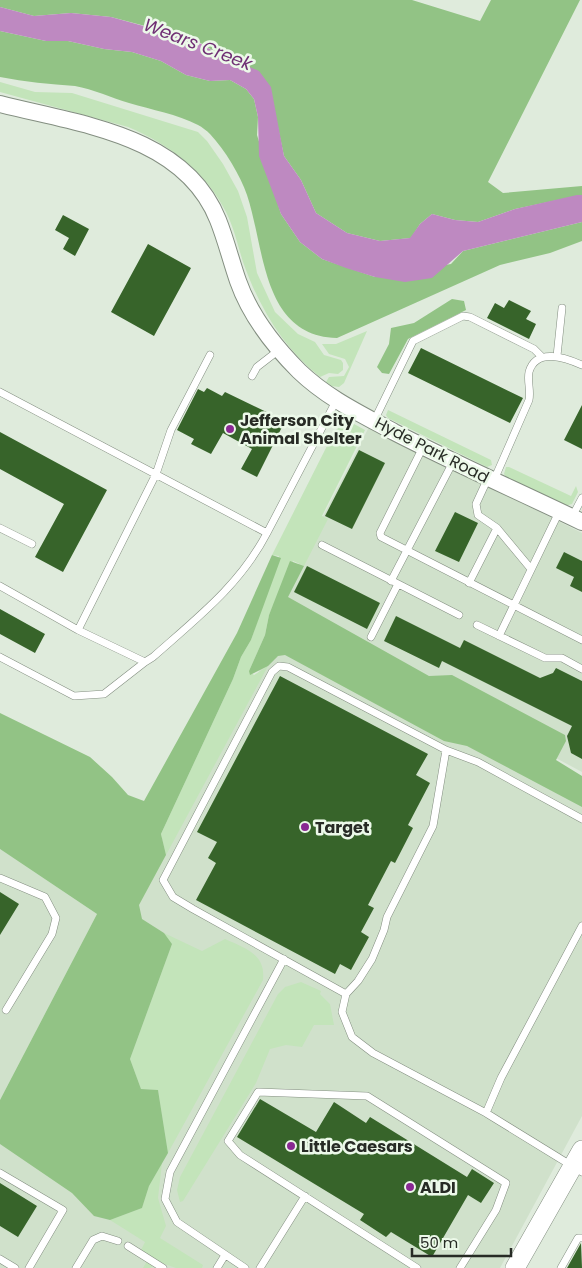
<svg xmlns="http://www.w3.org/2000/svg" width="582" height="1268" font-family="Poppins,sans-serif">
  <style>
    .built { fill: #d0e1cb }
    .green { fill: #c3e4ba }
    .forest { fill: #92c385 }
    .water { fill: #be89c1 }
    .building { fill: #37642a }
    .lines { fill: none; stroke-linecap: round; stroke-linejoin: round }
    .service-casing { stroke: #838e80; stroke-width: 8 }
    .tertiary-casing { stroke: #838e80; stroke-width: 18 }
    .secondary-casing { stroke: #838e80; stroke-width: 20 }
    .service { stroke: #fff; stroke-width: 7 }
    .tertiary { stroke: #fff; stroke-width: 16 }
    .secondary { stroke: #fff; stroke-width: 19 }
    .poi-dot { fill: #892992; stroke: #ecf9e9; stroke-width: 2 }
    .labels { text-anchor: middle; dominant-baseline: central; stroke-width: 5; stroke-linejoin: round; paint-order: stroke }
    .poi-label { font-size: 16px; font-weight: bold; fill: #272b25; stroke: #ecf9e9; text-anchor: start }
    .street-label { font-size: 16px; fill: #272b25; stroke: #ecf9e9 }
    .water-label { font-size: 18px; font-style: italic; fill: #6f2f74; stroke: #ecf9e9 }
  </style>
  <rect width="100%" height="100%" fill="#dfebdc"/>
  <!-- built -->
  <path class="built" d="M369,427l213,106v239l-306,-164z
    M276,642l306,164v310l-82,152h-500v-153z
    M0,849l97,65 -97,186z"/>
  <!-- green -->
  <path class="green" d="M0,82l35,10 37,1 126,39 9,9 16,23 15,27 9,26 10,56 18,39 23,22 17,8 9,13 17,5 2,3v7l-5,4 -9,-1 -9,4c-37,-29 -61,-70 -77,-115 -5,-16 -9,-34 -17,-50 -20,-40 -57,-68 -98,-85l-128,-35z
    M367,331l-23,52 -5,4 -8,-1 -5,-4 3,-5 15,-1 5,-9 -4,-8 -16,-5 -7,-10h14z
    M388,410l103,50 1,5 -5,2 -99,-49 -2,-3z
    M342,424h12l11,6 -43,86 6,3 -24,47 -11,-5 -24,54 -4,20 -16,36 5,4 14,-9 -102,189 -5,-21 72,-155 8,-22 10,-17 28,-84 -7,-1 62,-123z
    M506,467h3l62,29 5,-10 2,6 -6,12 -7,2 -59,-29 -2,-3z
    M164,933l38,18 23,-12c20,9 41,15 38,41l-95,173 -10,-63 -17,-1 -11,-30 42,-115z
    M301,982l20,9 -1,3 10,10 4,21h-20l-12,22 -16,-2 -16,4 -14,34 -73,118 -3,1 -3,-12 3,-13 98,-183 7,-7z
    M162,1163l-4,35 8,28 -6,12 43,27 -1,3h-26l-17,-6 -9,6h-7l7,-12 -9,-6 4,-8 -35,-22 32,-12 7,-22z"/>
  <!-- forest -->
  <path class="forest" d="M0,0h412l68,21 11,-21h89l-92,182 15,11 79,-7v9l-67,14 -37,13 -23,-2 -23,-6 -12,10 -9,14 -31,3 -33,-8 -31,-20 -15,-33 -17,-24 -7,-33 -60,-70 -23,-14 -83,-22 -40,-4 -37,3 -34,-9z
    M0,31l46,10h22l36,8 28,3 29,9 25,14 24,6 20,-1 16,9 8,10 4,18 -1,18 24,79 19,28 22,17 53,18 76,-13 12,-13 119,-29v19l-32,12 -50,12 -163,73c-75,-2 -72,-89 -90,-143 -7,-20 -22,-45 -37,-61 -3,-3 -8,-7 -12,-9 -21,-11 -46,-15 -69,-22 -17,-5 -36,-14 -54,-17 -25,-2 -50,-4 -75,-9z
    M452,299l12,2 2,9 -58,29 -19,35 -7,-1 -5,-6 12,-23 2,-16 23,-5z
    M272,555l9,3 -30,82 -10,17 -8,22 -72,155 5,21 -27,50 3,14 22,14 8,11 -42,115 11,30 17,1 10,63 -19,33 -7,22 -32,12 -16,-4 -22,-23 -72,-49v-44l97,-186 -97,-65v-136l90,44 22,20 16,18 16,6 93,-168z
    M290,561l14,5 -16,31 141,79 23,-1 113,60 1,6 -10,19 26,16v31l-115,-61 -23,-5 -159,-86 -7,1 -10,10 -18,9 -1,-4 16,-36 4,-20z"/>
  <!-- water -->
  <path class="water" d="M0,7l34,9 37,-3 40,4 83,23 23,13 42,18 12,16 13,69 17,24 15,33 31,20 33,8 30,-3 10,-14 12,-10 23,6 23,2 37,-13 62,-14h5v27l-119,29 -31,27 -27,4 -30,-5 -29,-9 -24,-9 -22,-17 -19,-28 -22,-58 -1,-39 -4,-18 -8,-10 -16,-9 -20,1 -24,-6 -25,-14 -29,-9 -28,-3 -36,-8h-22l-46,-10z"/>
  <!-- building -->
  <path class="building" d="M63,215l26,14 -14,27 -12,-7 6,-11 -14,-8z
    M148,244l43,24 -37,68 -43,-24z
    M509,300l22,11 -5,8 10,5 -7,15 -42,-21 8,-15 9,5z
    M421,348l102,50 -13,25 -102,-50z
    M207,388l15,8 3,-4 54,26 -3,6 6,3 -25,50 -16,-8 11,-20 -29,-16 -12,21 -20,-10 3,-5 -17,-9 21,-41 6,3z
    M582,405v44l-18,-9z
    M0,432l107,58 -44,82 -28,-15 29,-53 -64,-35z
    M359,450l26,13 -33,66 -27,-13z
    M455,512l23,11 -19,39 -24,-11z
    M564,552l18,9v31l-12,-6 4,-9 -18,-9z
    M307,566l73,37 -13,26 -73,-37z
    M0,609l45,25 -10,19 -35,-19z
    M396,616l64,32 4,-8 76,38 13,-5 3,-5 26,13v78l-11,-6 -4,-17 5,-10 -130,-65 -3,7 -55,-27z
    M280,676l148,78 -12,21 14,8 -22,42 5,3 -18,35 -4,-2 -23,44 6,3 -13,24 8,5 -18,33 -11,-6 -5,10 -139,-74 20,-37 -8,-5 9,-16 -20,-10z
    M0,892l19,12 -19,31z
    M260,1099l56,33 18,-30 32,21 4,-6 97,60 5,-8 22,14 -13,20 -13,-8 -36,62 -41,-25 -5,5 -26,-17 4,-6 -127,-77z
    M0,1183l37,23 -19,31 -18,-11z
    M581,1243l1,25h-15z"/>
  <g class="lines">
    <defs>
      <path id="service" d="M557,356l5,-48
        M252,376l5,-9 22,-17
        M0,392l267,141 69,-132
        M374,421l39,-80 50,-25 7,1 64,32 8,8
        M423,447l-43,86 1,4 201,103
        M488,478l-12,26 2,11 19,13 34,41
        M494,480l35,-80c2,-10 -2,-19 0,-28 7,-25 37,-14 53,-7
        M572,517l10,-19
        M0,528l32,16
        M322,545l137,70
        M391,581l62,-119
        M469,583l28,-55
        M0,586l78,44 78,-156 15,-44 39,-75
        M477,625l68,33h17l20,11
        M78,630l67,32 8,-5c44,-39 87,-72 114,-124
        M499,636l60,-124
        M371,637l27,-53
        M0,657l74,39 30,-2 41,-32
        M446,750l-13,76 -46,91 -3,13 -12,29 -14,22 -12,13 -4,18 10,25 21,16 113,60 96,59
        M0,878l45,19 11,21 -4,16 -46,76
        M346,994l-153,-85 -20,-12 -10,-17 109,-208 7,-6 9,1 158,83 32,12 104,57
        M486,1113l15,-35 81,-152
        M0,1173l63,37 -34,58
        M128,1246l35,22
        M0,1259l15,9
        M76,1268l17,-28 9,-4 16,5
        M217,1268l8,-13
        M245,1268l-68,-46 -12,-23 5,-27 114,-213
        M260,1268l45,-72
        M417,1268l-177,-113 -12,-14 30,-49 109,4 139,87 -10,27 -36,58
        M561,1268l17,-30h4"/>
      <path id="tertiary" d="M0,104c77,20 184,30 218,116 8,20 13,41 20,61 12,34 35,64 61,90 28,27 62,43 95,61 62,32 126,60 188,90"/>
      <path id="secondary" d="M515,1268l67,-118"/>
    </defs>
    <!-- service casing -->
    <use href="#service" class="service-casing"/>
    <!-- tertiary casing -->
    <use href="#tertiary" class="tertiary-casing"/>
    <!-- secondary casing -->
    <use href="#secondary" class="secondary-casing"/>
    <!-- service -->
    <use href="#service" class="service"/>
    <!-- tertiary -->
    <use href="#tertiary" class="tertiary"/>
    <!-- secondary -->
    <use href="#secondary" class="secondary"/>
  </g>
  <!-- markers -->
  <g class="poi-dot">
    <circle cx="230" cy="429" r="5"/>
    <circle cx="305" cy="827" r="5"/>
    <circle cx="291" cy="1146" r="5"/>
    <circle cx="410" cy="1187" r="5"/>
  </g>
  <g class="labels">
    <!-- poi labels -->
    <g class="poi-label">
      <text x="240" y="420">Jefferson City<tspan x="240" dy="18">Animal Shelter</tspan></text>
      <text x="315" y="827">Target</text>
      <text x="301" y="1146">Little Caesars</text>
      <text x="420" y="1187">ALDI</text>
    </g>
    <!-- street labels -->
    <g class="street-label">
      <text transform="translate(432 450) rotate(27)">Hyde Park Road</text>
    </g>
    <!-- water labels -->
    <g class="water-label">
      <text transform="translate(198 44) rotate(21)">Wears Creek</text>
    </g>
  </g>
  <!-- scale -->
  <path d="M412 1248v8h99v-8" fill="none" stroke="#272b25" stroke-width="2.5"/>
  <text x="420" y="1248" font-size="15" fill="#272b25" stroke="#ecf9e9" stroke-width="4" paint-order="stroke">50 m</text>
</svg>
